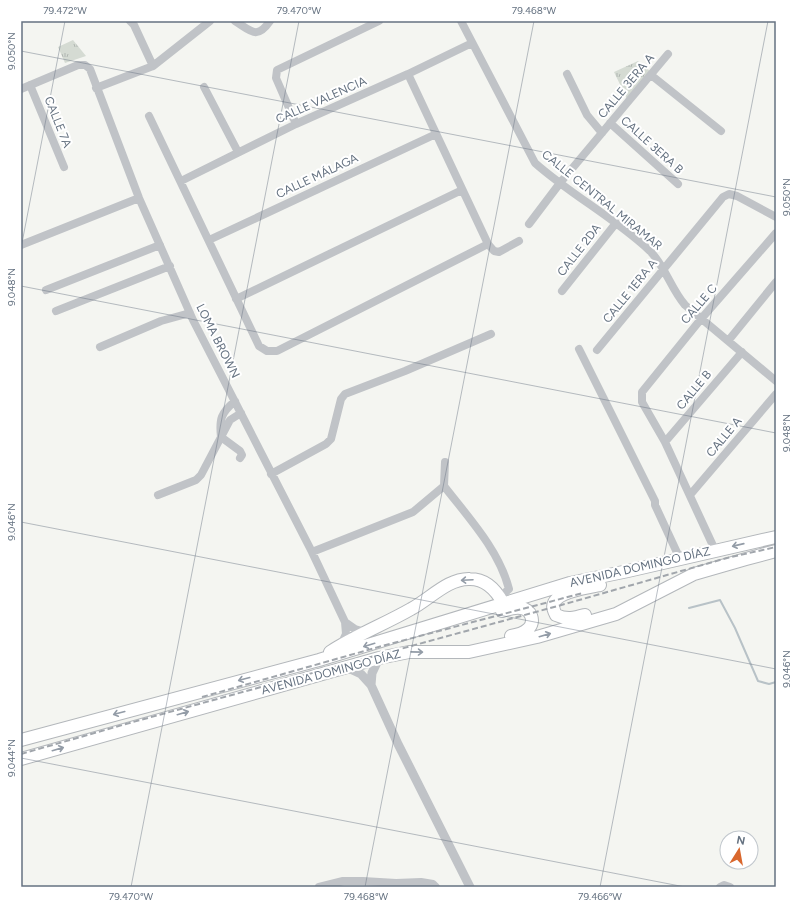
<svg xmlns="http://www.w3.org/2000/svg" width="797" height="908" font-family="Figtree,sans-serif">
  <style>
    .grass { fill: url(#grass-tufts) }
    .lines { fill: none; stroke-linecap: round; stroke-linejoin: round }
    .stream { stroke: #b8c2c7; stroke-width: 2 }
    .primary-casing { stroke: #b3b7bb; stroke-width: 14 }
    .minor { stroke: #c0c3c7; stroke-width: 8 }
    .tertiary { stroke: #c0c3c7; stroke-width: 9 }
    .primary { stroke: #fff; stroke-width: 12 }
    .rail { stroke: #a1a6ac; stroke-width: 2; stroke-dasharray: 6 3; stroke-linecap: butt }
    .oneway { stroke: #939ca7 }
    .ticks { fill: none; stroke: #657281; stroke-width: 1; stroke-opacity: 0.45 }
    .labels { text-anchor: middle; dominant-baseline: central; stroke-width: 4; stroke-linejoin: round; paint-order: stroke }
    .street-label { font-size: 12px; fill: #657281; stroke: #fff }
    .neatline { fill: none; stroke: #657281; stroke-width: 1.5 }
    .ticks-label { font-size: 10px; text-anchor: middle; fill: #657281 }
  </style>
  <defs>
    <pattern id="grass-tufts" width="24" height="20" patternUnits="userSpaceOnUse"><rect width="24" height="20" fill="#d5dbd3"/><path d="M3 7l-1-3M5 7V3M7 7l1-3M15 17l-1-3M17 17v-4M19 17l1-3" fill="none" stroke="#b0b6b1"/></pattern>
  </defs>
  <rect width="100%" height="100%" fill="#f4f5f1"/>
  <!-- grass -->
  <path class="grass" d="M73,40l13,16 -21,7 -7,-16z
    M638,61l12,10 -23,28 -13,-27z"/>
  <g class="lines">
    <!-- stream -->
    <path class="stream" d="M689,608l31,-8 15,28 23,53 11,3 7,-2"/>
    <defs>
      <path id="primary" d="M502,611c6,-2 12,-4 19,-3 10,1 15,14 7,21 -5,5 -11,6 -17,7
        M585,615c-11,3 -18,5 -29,0 -2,-4 -4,-8 -2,-12 4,-11 35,-16 46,-18
        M330,652c26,-17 55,-28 81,-43 19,-10 37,-31 59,-30 16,0 26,11 33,24
        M21,740l298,-80 251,-77 58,-12 148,-34
        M21,759l358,-101 30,-6h60l68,-15 79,-23 78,-40 52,-15 30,-8"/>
    </defs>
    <!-- primary casing -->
    <use href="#primary" class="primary-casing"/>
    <!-- minor -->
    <path class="minor" d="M130,21l4,4 19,41
      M235,21c16,10 22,19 35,0
      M461,21l74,142c36,32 80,55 115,88 15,15 21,38 35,54l91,76
      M408,74l80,170 6,7 5,1 20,-11
      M567,74l20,41 15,18
      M651,75l70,56
      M30,85l34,82
      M204,87l34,65
      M96,88l57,-22 57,-45
      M21,89l57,-24h7l5,4 49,129 54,122 119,232 33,70 1,12 -5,11
      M149,116l110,230 8,5h10l211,-107
      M610,123l68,61
      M296,124l-20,-46 1,-8 102,-49
      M181,181l115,-57 112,-50 64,-31
      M529,224l31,-41 108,-129
      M209,240l227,-106
      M21,245l118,-47
      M46,290l114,-45
      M562,291l54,-68
      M236,299l226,-109
      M56,311l114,-45
      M728,341l48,-59
      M100,347l61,-26 29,-8
      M579,349l76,152v4l25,54
      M597,350l126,-153 6,-3 8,2 39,21
      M235,401c-14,12 -16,18 -14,36l19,14 2,4 -2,3
      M665,442l77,-90
      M445,462l-1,24c24,31 55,64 65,103l-9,8
      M271,474l55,-30 5,-5 10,-40 4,-5 60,-23 86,-37
      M158,495l38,-15 5,-5 29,-55 11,-7
      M690,495l86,-101
      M715,550l-50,-108 -23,-40v-10l59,-73 75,-86
      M312,552l101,-40 31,-26
      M345,622l10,7 10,3
      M319,887l24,-6h20l33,2 25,-1 12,2 3,3
      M720,887l4,-2 6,2"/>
    <!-- tertiary -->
    <path class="tertiary" d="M346,667l15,7 10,11 27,59 72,143
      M371,685l1,-12 7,-15"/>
    <!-- primary -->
    <use href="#primary" class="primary"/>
    <!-- rail -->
    <path class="rail" d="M202,697l180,-51 201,-53
      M21,754l112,-32 432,-118 162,-46 49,-11"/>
  </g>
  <!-- one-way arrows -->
  <defs><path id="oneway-shaft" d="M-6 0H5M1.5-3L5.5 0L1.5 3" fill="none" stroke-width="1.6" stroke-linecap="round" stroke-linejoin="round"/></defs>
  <g class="oneway">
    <use href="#oneway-shaft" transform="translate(738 545) rotate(167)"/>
    <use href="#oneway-shaft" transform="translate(467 580) rotate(177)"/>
    <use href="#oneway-shaft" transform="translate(545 635) rotate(-16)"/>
    <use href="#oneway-shaft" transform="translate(369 645) rotate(163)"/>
    <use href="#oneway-shaft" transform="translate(417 652) rotate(1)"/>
    <use href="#oneway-shaft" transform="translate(244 679) rotate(165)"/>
    <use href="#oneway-shaft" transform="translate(119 713) rotate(165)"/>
    <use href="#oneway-shaft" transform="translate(183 713) rotate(-16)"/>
    <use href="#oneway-shaft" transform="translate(58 749) rotate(-16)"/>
  </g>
  <!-- ticks -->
  <path class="ticks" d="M21,51l755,146M21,248l44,-227M21,286l755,147M21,522l755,147M21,758l664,129M131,887l168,-866M365,887l169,-866M600,887l168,-866"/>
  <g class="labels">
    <!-- street labels -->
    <g class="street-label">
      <text transform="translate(626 86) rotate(-50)">CALLE 3ERA A</text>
      <text transform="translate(321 100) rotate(-24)">CALLE VALENCIA</text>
      <text transform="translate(58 122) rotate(68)">CALLE 7A</text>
      <text transform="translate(652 145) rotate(42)">CALLE 3ERA B</text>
      <text transform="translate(317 176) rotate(-25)">CALLE MÁLAGA</text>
      <text transform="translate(602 200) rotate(39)">CALLE CENTRAL MIRAMAR</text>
      <text transform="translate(579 250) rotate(-52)">CALLE 2DA</text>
      <text transform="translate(630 291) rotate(-51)">CALLE 1ERA A</text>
      <text transform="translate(699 304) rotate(-49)">CALLE C</text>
      <text transform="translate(218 341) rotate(63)">LOMA BROWN</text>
      <text transform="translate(694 390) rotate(-50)">CALLE B</text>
      <text transform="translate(724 437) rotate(-50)">CALLE A</text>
      <text transform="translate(640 567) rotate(-13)">AVENIDA DOMINGO DÍAZ</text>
      <text transform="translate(331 672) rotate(-15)">AVENIDA DOMINGO DÍAZ</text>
    </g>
  </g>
  <!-- border -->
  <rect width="797" height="908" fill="none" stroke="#ffffff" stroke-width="44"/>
  <!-- north arrow -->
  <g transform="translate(739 850) rotate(11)"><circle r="19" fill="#ffffff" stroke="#c1c7cd"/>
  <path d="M0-3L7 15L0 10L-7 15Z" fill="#d9672d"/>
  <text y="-6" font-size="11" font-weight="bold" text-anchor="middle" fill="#657281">N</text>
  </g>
  <rect x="22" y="22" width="753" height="864" class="neatline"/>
  <g class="ticks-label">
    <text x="65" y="14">79.472°W</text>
    <text x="299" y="14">79.470°W</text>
    <text x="534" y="14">79.468°W</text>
    <text transform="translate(11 51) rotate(-90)" y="4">9.050°N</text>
    <text transform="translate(786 197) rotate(-90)" y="4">9.050°N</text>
    <text transform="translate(11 287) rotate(-90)" y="4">9.048°N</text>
    <text transform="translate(786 433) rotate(-90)" y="4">9.048°N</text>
    <text transform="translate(11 522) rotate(-90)" y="4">9.046°N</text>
    <text transform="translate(786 669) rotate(-90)" y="4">9.046°N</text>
    <text transform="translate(11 758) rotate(-90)" y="4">9.044°N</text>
    <text x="131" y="900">79.470°W</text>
    <text x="366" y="900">79.468°W</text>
    <text x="600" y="900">79.466°W</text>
  </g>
</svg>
